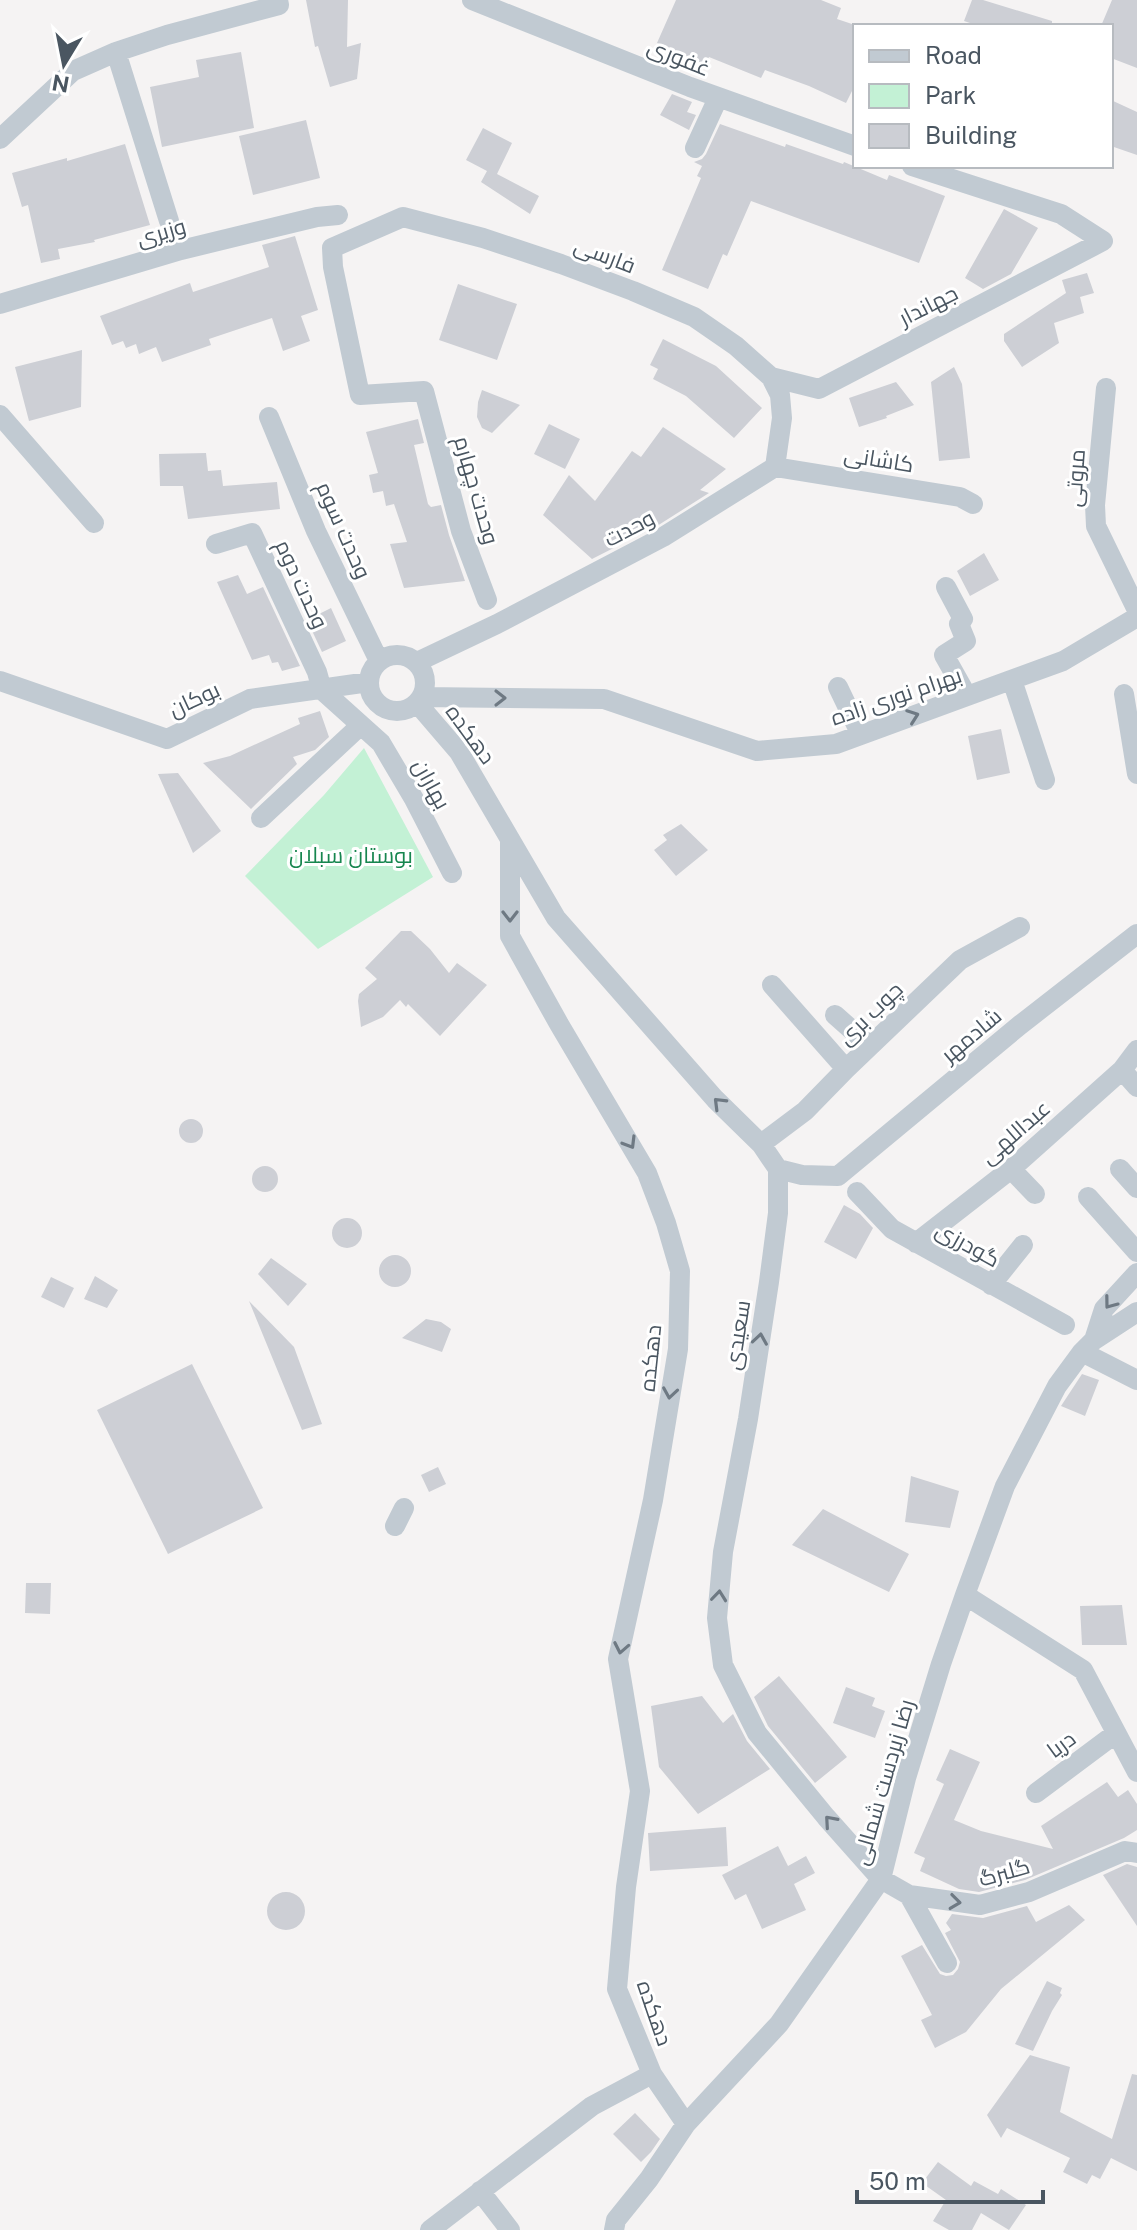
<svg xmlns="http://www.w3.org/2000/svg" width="1137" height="2230" font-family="'Public Sans',Cairo,sans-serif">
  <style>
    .green { fill: #c3f1d5 }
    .building { fill: #cdcfd5 }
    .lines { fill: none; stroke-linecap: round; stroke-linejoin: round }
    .street { stroke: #c1cad2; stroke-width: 20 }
    .oneway { stroke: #6e7983 }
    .labels { text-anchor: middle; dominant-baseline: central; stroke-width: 6; stroke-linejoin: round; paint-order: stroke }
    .street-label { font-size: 22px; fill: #4a5661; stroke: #fff }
    .park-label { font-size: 22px; fill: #17864f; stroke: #fff }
  </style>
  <rect width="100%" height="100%" fill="#f5f3f3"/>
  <!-- green -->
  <path class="green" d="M364,748l69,129 -115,72 -73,-73 79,-81z"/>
  <!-- building -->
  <path class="building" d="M306,0h42l-1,47 14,-4 -4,36 -27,8 -12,-41 -3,1z
    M676,0h145l20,8 -4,11 18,6v60l-9,18 -37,-17 -44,-16 -4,8 -52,-21 -4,8 -48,-22z
    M972,0h11l69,21v5h-73l-15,-5z
    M1112,0h25v68l-26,-10v-32h-10z
    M241,52l13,76 -92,19 -12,-60 49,-10 -3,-17z
    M672,94l20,8 -5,10 9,3 -7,15 -29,-15z
    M1111,100l26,12v43l-26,-9z
    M306,120l14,58 -67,17 -14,-59z
    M720,124l65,23 1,-3 57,20 1,-2 43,18 2,-5 56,21 -26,67 -168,-62 -24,55 -4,-2 -15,35 -46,-19 39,-92 -4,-2 5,-10 -8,-4 8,-3 4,-5z
    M483,128l29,15 -15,31 42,22 -9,18 -49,-32 6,-11 -21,-11z
    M125,144l25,81 -56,15 1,2 -37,7 2,10 -19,4 -13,-58 -6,2 -10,-34 55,-15v3z
    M1004,209l34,19 -27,46 -28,15 -18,-11z
    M295,236l23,74 -17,6 9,25 -27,10 -11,-33 -63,21 2,6 -49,17 -6,-15 -17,7 -3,-10 -10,4 -3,-7 -11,4 -12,-29 90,-33 3,9 76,-25 -7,-22z
    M1087,273l7,20 -14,4 4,16 -30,10 5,20 -37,24 -18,-26v-7l62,-41 -4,-13z
    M458,284l59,20 -20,56 -58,-20z
    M663,339l53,27 46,42 -28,30 -48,-42 -33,-17 5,-10 -8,-4z
    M82,350l-1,57 -52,14 -14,-54z
    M954,367l8,17 8,74 -31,3 -8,-79z
    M896,382l18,23 -28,11 1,2 -28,9 -10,-29z
    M482,390l38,15 -28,28 -10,-5 -5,-11 1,-15z
    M418,419l6,24 -10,2 14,59 3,3 10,-2 8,30 16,46 -61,7 -14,-44 17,-2 -13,-38 -8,2 -3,-15 -10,2 -4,-18 9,-2 -12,-41z
    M549,424l31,15 -15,30 -31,-15z
    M663,427l63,42 -26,21 9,3 -52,33 -65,33 -49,-44 26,-40 26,26 37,-50 9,6z
    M206,453l2,18 13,-1 2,16 54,-4 3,27 -92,10 -5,-33h-23l-1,-32z
    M984,553l15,27 -29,16 -13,-25z
    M238,575l9,19 16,-7 37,79 -18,5 -4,-9 -6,1 -3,-8 -17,5 -35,-78z
    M331,608l15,33 -24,11 -15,-32z
    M320,711l9,26 -14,13 -22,7 4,7 -46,45 -48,-46 27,-7 70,-32 -2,-6z
    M1001,729l9,44 -33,7 -9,-44z
    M178,773l43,58 -28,22 -35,-79z
    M681,824l27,26 -32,26 -22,-26 13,-10 -4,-5z
    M401,931h10l19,18 19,24 8,-10 30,22 -47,51 -32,-32 -2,3 -6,-7 -17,17 -22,10 -3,-26 1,-7 18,-15 -12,-11z
    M179 1131a12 12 0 1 1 24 0a12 12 0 1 1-24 0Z
    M252 1179a13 13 0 1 1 26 0a13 13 0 1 1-26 0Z
    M844,1205l16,9 13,14 -17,31 -32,-17z
    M332 1233a15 15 0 1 1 30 0a15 15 0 1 1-30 0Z
    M379 1271a16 16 0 1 1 32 0a16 16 0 1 1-32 0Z
    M271,1258l36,26 -19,22 -30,-32z
    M95,1276l23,14 -11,18 -23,-9z
    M51,1277l23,11 -10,20 -23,-11z
    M249,1301l45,46 28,77 -20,6z
    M426,1319l15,3 10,7 -9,23 -40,-14z
    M192,1364l71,144 -95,46 -71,-144z
    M1082,1374l17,6 -14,36 -24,-10z
    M438,1467l8,17 -17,8 -8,-17z
    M911,1476l48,15 -9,37 -45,-6z
    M823,1509l86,45 -20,38 -97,-47z
    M26,1583h25l-1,31 -25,-1z
    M1122,1605l5,40h-45l-2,-39z
    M779,1676l68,81 -32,26 -47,-57 -14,-29z
    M846,1687l29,11 -3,8 13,5 -10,27 -42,-15z
    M702,1696l21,27 10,-9 14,27 23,28 -72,45 -39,-47 -8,-61z
    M950,1749l30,13 -26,58 27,11 72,18 -12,-23 66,-44 11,15 10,-7 9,14v26l-13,8 -99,42 -46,12 -20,-3 -39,-18 5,-13 -11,-5 30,-69 -8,-4z
    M726,1827l2,39 -78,5 -2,-38z
    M778,1846l10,20 18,-10 9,17 -21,11 12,26 -44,19 -16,-35 -11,6 -13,-25z
    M1127,1864l10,3v59l-34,-51z
    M267 1911a19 19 0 1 1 38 0a19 19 0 1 1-38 0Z
    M1069,1905l16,15 -84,69 -35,43 -31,16 -14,-28 11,-5 -31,-59 21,-11 18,29 6,2 7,-1 5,-6 2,-7 -15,-29 6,-3 -5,-7 6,-9 31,4 44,-12 9,16z
    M1047,1981l15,7 -2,5 2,2 -10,16 -19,40 -18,-7z
    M1030,2055l40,12 -10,45 52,27 20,-65 5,1v96l-26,-13 -11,21 -8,-4 -5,9 -24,-12 7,-14 -63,-30 -6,10 -14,-23z
    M635,2113l25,26 -9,13 -10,10 -28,-28z
    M938,2162l33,24 3,-5 24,13 3,-5 25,16 -17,25 -28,-17 -9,17h-23l-16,-9 13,-21 -24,-17z"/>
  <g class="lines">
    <!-- street -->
    <path class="street" d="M472,0l218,87 165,59
      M116,52l53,169
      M0,139l73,-68 43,-19 51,-17 112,-30 -1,-5
      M695,148l23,-50
      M0,304l181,-54 136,-33 21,-2
      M771,377l48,12 284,-148 -42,-27 -149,-48
      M1106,388l-11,117 1,21 41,84
      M0,415l94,108
      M269,417l47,114 63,130
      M775,467l185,30 13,7
      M216,544l36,-11 65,139 5,18 59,53 33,56 38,74
      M946,587l17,32 -4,5 7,17 -22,14 23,41
      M369 683a28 28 0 1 1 56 0a28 28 0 1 1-56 0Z
      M417,662l80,-38 166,-87 112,-70 7,-49 -2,-23 -9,-18 -35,-31 -42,-29 -61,-26 -72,-27 -78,-26 -80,-21 -71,31 1,19 24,114 3,14 64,-4 37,140 26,69
      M1012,680l33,100
      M0,681l167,58 83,-40 119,-17
      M838,687l23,48
      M1124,694l13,80
      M422,697l182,2 153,52 79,-7 227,-83 74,-44
      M417,703l42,49 97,166 159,181 46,45 17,25v44l-9,69 -21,137 -25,133 -6,66 6,47 34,68 69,84 55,62 28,16 71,10 49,-13 96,-41 12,2
      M261,818l100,-93
      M510,842v94l49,88 88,149 19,50 14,48 -2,78 -25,151 -35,159 22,132 -14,96 -9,102 35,85 34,50
      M772,985l74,84
      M835,1015l35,31
      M1122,1070l15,17
      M761,1144l44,-33 41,-42 114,-109 60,-33
      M778,1169l24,6 36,1 182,-151 117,-91
      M1011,1169l24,25
      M1120,1169l17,19
      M857,1192l35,37 173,96
      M1088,1197l49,55
      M916,1243l95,-74 111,-99 15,-20
      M991,1285l32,-40
      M1094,1340l10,-31 33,-36
      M1082,1352l55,28
      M395,1526l9,-18
      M965,1595l118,75 54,102
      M1036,1793l79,-59
      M909,1895l38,68
      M480,2191l30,39
      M430,2230l162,-124 60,-32
      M614,2230l2,-10 33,-41 37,-55 93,-100 102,-145 25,-101 35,-114 24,-69 40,-109 52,-100 25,-34 12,-12 43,-28"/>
  </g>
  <!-- one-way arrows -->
  <defs><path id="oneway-chevron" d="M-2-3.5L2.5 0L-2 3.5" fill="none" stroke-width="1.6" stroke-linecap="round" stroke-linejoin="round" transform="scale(2)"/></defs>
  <g class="oneway">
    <use href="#oneway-chevron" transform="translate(500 698)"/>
    <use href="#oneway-chevron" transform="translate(913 716) rotate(-20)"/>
    <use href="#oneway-chevron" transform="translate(510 916) rotate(90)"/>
    <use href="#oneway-chevron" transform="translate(719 1103) rotate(-135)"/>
    <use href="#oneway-chevron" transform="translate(630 1143) rotate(59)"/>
    <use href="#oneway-chevron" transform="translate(1110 1303) rotate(127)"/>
    <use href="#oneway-chevron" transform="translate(760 1339) rotate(-81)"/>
    <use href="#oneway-chevron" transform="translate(670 1393) rotate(99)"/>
    <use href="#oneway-chevron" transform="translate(719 1596) rotate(-84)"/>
    <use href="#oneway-chevron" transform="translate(621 1648) rotate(101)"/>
    <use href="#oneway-chevron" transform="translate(830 1821) rotate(-131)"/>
    <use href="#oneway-chevron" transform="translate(955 1902) rotate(7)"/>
  </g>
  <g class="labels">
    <!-- street labels -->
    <g class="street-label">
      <text transform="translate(679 57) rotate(22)">غفوری</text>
      <text transform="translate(161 232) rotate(-16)">وزیری</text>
      <text transform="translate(605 255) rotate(21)">فارسی</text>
      <text transform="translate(928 305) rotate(-27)">جهاندار</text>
      <text transform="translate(879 459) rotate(9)">کاشانی</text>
      <text transform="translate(1075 478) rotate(-86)">مروتی</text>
      <text transform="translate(477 490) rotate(74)">وحدت چهارم</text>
      <text transform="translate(629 528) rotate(-28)">وحدت</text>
      <text transform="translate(344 530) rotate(66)">وحدت سوم</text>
      <text transform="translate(302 584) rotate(65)">وحدت دوم</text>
      <text transform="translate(896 696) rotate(-19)">بهرام نوری زاده</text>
      <text transform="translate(194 699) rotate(-25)">بوکان</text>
      <text transform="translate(471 734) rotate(54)">دهکده</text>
      <text transform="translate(432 784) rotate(61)">بهاران</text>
      <text transform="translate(870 1013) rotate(-44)">چوب بری</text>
      <text transform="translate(971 1035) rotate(-40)">شادمهر</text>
      <text transform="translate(1015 1132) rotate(-41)">عبداللهی</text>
      <text transform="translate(968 1244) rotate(29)">گودرزی</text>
      <text transform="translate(737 1335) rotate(-81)">سعیدی</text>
      <text transform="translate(650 1358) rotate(-84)">دهکده</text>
      <text transform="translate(1061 1744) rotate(-36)">دریا</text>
      <text transform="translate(883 1782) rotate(-74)">رضا زبردست شمالی</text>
      <text transform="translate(1004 1872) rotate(-16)">گلبرگ</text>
      <text transform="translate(655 2013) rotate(71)">دهکده</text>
    </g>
    <!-- park labels -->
    <g class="park-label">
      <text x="351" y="855">بوستان سبلان</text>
    </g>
  </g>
  <!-- legend -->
  <rect x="853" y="24" width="260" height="144" fill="#ffffff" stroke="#b7bbc0" stroke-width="2"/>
  <rect x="869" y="50" width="40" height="12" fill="#c1cad2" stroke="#b7bbc0" stroke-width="2"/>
  <text x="925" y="64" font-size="24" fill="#4a5661">Road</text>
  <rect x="869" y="84" width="40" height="24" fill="#c3f1d5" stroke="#b7bbc0" stroke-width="2"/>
  <text x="925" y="104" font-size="24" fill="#4a5661">Park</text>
  <rect x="869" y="124" width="40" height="24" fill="#cdcfd5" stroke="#b7bbc0" stroke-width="2"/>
  <text x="925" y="144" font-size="24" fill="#4a5661">Building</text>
  <!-- north arrow -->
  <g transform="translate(64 64) rotate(190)" stroke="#ffffff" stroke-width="6" paint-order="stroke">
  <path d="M0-6L14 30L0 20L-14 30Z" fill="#4a5661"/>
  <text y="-12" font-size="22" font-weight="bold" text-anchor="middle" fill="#4a5661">N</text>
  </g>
  <!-- scale -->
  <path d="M857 2190v12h186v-12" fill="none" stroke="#4a5661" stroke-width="4"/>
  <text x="869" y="2190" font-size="24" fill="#4a5661" stroke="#ffffff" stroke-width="6" paint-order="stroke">50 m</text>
</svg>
